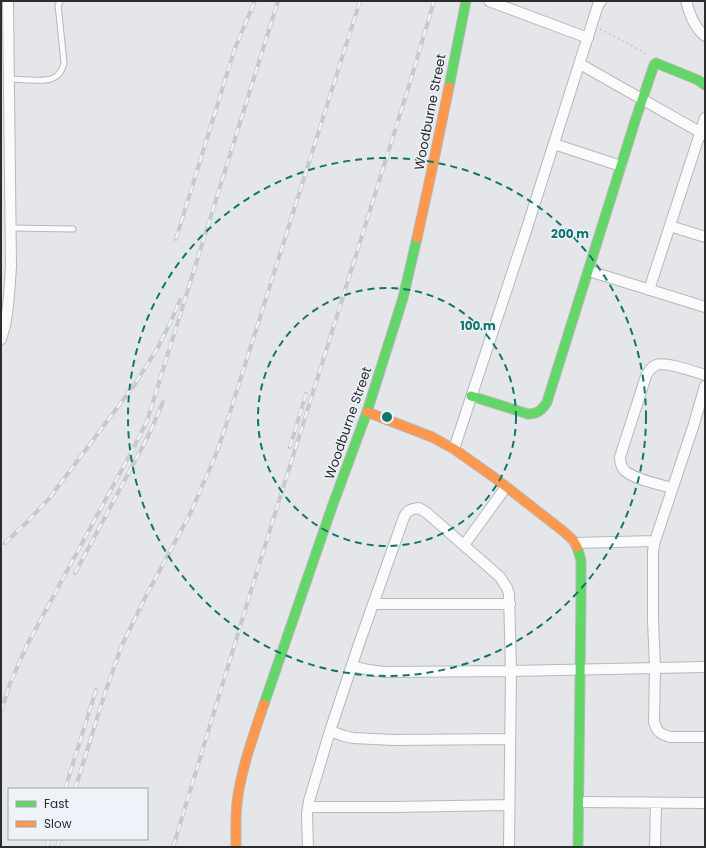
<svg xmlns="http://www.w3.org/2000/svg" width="706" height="848" font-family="Poppins,sans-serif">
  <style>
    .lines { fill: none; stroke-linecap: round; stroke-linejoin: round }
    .lane-casing { stroke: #b7b8bb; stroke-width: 7 }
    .street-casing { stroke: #b7b8bb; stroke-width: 12 }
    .fast-casing { stroke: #b7b8bb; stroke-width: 11 }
    .slow-casing { stroke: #b7b8bb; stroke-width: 11 }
    .path { stroke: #c4c5c6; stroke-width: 1.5; stroke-dasharray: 2 3; stroke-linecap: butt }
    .lane { stroke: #fbfbfc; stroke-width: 5 }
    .street { stroke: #fbfbfc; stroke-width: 10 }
    .fast { stroke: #63d668; stroke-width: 9 }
    .slow { stroke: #ff974d; stroke-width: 9 }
    .rail-casing { stroke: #c9c9ca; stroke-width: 4 }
    .rail { stroke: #eef2f9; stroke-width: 2.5; stroke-dasharray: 8; stroke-linecap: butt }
    .ring { fill: none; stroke: #0f766e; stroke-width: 2; stroke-dasharray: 7 5 }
    .labels { text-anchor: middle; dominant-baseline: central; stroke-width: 3; stroke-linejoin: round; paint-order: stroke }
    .street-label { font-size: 13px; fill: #2a2c2e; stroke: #eef2f9 }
    .centre { fill: #0f766e; stroke: #eef2f9; stroke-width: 2 }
    .ring-label { font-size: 12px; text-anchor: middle; font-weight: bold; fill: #0f766e; stroke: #eef2f9; stroke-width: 3; stroke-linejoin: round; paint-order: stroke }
  </style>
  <rect width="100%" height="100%" fill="#e4e6e9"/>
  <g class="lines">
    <defs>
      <path id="lane" d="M9,79c7,0 15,1 22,1 16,1 29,1 33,-17l-5,-49 -1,-8 2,-5
        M10,228l63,1"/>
      <path id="street" d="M489,1l99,37
        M686,1c4,14 8,26 19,35
        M580,64l125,71
        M554,144l67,22
        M670,226l35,11
        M589,271l116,36
        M649,290l56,-172
        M1,339c8,-23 8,-48 10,-72l-3,-266
        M705,386l-11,38 -39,117 -2,10v69l2,48 -1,54c3,10 6,12 16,15h35
        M454,449l71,-215 73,-229 3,-4
        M672,488c-13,-4 -36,-8 -47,-17 -4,-4 -5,-9 -5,-14l26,-81c2,-4 6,-9 10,-11 9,-4 39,7 49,10
        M575,543l80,-2
        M464,545l42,-58
        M373,604h137
        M352,666l17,4 15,2 127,-1 194,-4
        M330,731l14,5 9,2 41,2 116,-1
        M579,802l126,1
        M308,807h85l116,-2
        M308,847l-1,-33 2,-13 21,-70 30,-90 44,-124c3,-7 7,-8 15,-9l8,5 73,64 7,11 2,6 2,77 -2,176
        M655,847l1,-44"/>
      <path id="fast" d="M449,87l17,-86
        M471,396l57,18c10,0 14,-4 19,-12l89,-284 18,-53 2,-2 42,17 7,5
        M577,547l4,13v36l-3,251
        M264,704l68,-197 35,-95 36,-114 14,-60"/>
      <path id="slow" d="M417,238l14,-64 18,-87
        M367,412l65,25 22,12 41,29 68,53 10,9 4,7
        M236,847c0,-17 -1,-35 2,-52 5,-31 16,-61 26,-91"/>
    </defs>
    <!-- lane casing -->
    <use href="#lane" class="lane-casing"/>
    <!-- street casing -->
    <use href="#street" class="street-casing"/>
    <!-- fast casing -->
    <use href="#fast" class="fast-casing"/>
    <!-- slow casing -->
    <use href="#slow" class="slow-casing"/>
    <!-- path -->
    <path class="path" d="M600,29l40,21 8,5"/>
    <!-- lane -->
    <use href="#lane" class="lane"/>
    <!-- street -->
    <use href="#street" class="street"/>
    <!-- fast -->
    <use href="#fast" class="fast"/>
    <!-- slow -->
    <use href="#slow" class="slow"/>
    <defs>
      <path id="rail" d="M176,239l59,-191 20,-47
        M290,447l16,-53
        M5,543l20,-19 23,-24 87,-116 22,-35 14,-28 9,-21
        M75,573l68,-127 8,-16 12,-28
        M1,711l10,-30 16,-36 106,-196 14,-28 131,-420
        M65,789l31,-99
        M75,789l29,-93 18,-51 25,-51 43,-80 27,-62 9,-27 134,-424
        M47,847l2,-8
        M57,847l3,-8
        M173,847l81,-266 158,-505 22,-75"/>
    </defs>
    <!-- rail casing -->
    <use href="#rail" class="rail-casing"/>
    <!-- rail -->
    <use href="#rail" class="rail"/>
  </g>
  <!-- distance rings -->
  <g class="ring">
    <circle cx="387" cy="417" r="129"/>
    <circle cx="387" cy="417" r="259"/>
  </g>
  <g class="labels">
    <!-- street labels -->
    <g class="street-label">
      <text transform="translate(430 112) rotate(-79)">Woodburne Street</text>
      <text transform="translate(348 423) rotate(-71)">Woodburne Street</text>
    </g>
  </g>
  <circle cx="387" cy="417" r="6" class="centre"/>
  <g class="ring-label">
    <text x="570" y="238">200 m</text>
    <text x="478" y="330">100 m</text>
  </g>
  <!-- border -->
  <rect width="706" height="848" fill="none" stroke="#2a2c2e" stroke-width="4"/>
  <!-- legend -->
  <rect x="8" y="788" width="140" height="52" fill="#eef2f9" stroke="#a0a3a8"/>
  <rect x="16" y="801" width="20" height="6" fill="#63d668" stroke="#a0a3a8"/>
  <text x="44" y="808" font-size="12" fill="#2a2c2e">Fast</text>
  <rect x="16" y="821" width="20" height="6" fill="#ff974d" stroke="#a0a3a8"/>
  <text x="44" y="828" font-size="12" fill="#2a2c2e">Slow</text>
</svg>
